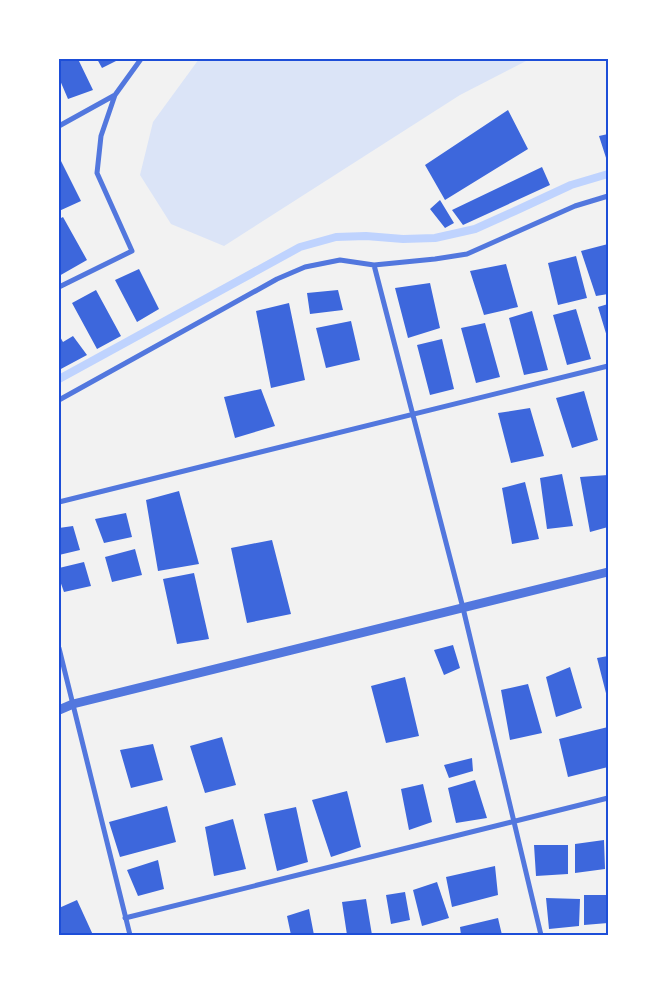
<svg xmlns="http://www.w3.org/2000/svg" width="667" height="994" font-family="'Fira Sans Condensed',sans-serif">
  <style>
    .green { fill: #dbe4f7 }
    .lines { fill: none; stroke-linecap: round; stroke-linejoin: round }
    .stream { stroke: #bfd3fe; stroke-width: 8 }
    .building { fill: #3d67dc }
    .minor { stroke: #5277de; stroke-width: 5 }
    .tertiary { stroke: #5277de; stroke-width: 9 }
    .neatline { fill: none; stroke: #1d4ed8; stroke-width: 2 }
  </style>
  <rect width="100%" height="100%" fill="#f2f2f2"/>
  <!-- green -->
  <path class="green" d="M199,59h331l-70,36 -236,151 -53,-22 -31,-49 13,-53z"/>
  <g class="lines">
    <!-- stream -->
    <path class="stream" d="M59,379l241,-132 36,-10 30,-1 37,3 32,-1 40,-9 40,-18 56,-26 37,-11"/>
  </g>
  <!-- building -->
  <path class="building" d="M59,59h19l15,31 -25,9 -9,-21z
    M97,59h23l-18,9z
    M508,110l20,39 -83,51 -20,-35z
    M608,134v30l-9,-28z
    M59,157l22,44 -22,10z
    M542,167l8,18 -87,40 -11,-15z
    M440,200l14,23 -9,5 -15,-19z
    M63,217l24,43 -28,16v-57z
    M608,244v50l-12,2 -15,-45z
    M576,256l11,42 -29,7 -10,-42z
    M506,264l12,43 -34,8 -14,-44z
    M139,269l20,40 -22,13 -22,-42z
    M430,283l10,45 -32,10 -13,-50z
    M96,290l25,46 -24,13 -25,-46z
    M338,290l5,20 -33,4 -3,-21z
    M289,303l16,77 -34,8 -15,-77z
    M608,304v36l-10,-33z
    M576,309l15,50 -24,6 -14,-50z
    M532,311l16,59 -24,5 -15,-57z
    M351,321l9,39 -34,8 -10,-40z
    M485,323l15,54 -24,6 -15,-55z
    M59,335l4,7 10,-6 14,19 -28,15z
    M442,339l12,50 -24,6 -13,-50z
    M261,389l14,37 -40,12 -11,-41z
    M584,391l14,49 -26,8 -16,-50z
    M530,408l14,48 -33,7 -13,-50z
    M562,474l11,52 -26,3 -7,-51z
    M608,475v52l-18,5 -10,-55z
    M525,482l14,57 -27,5 -10,-56z
    M179,491l20,73 -41,7 -12,-71z
    M126,513l6,24 -28,6 -9,-24z
    M73,526l7,24 -21,5v-27z
    M272,540l19,74 -44,9 -16,-75z
    M135,549l7,26 -30,7 -7,-25z
    M84,562l7,24 -27,6 -5,-14v-10z
    M194,573l15,66 -32,5 -14,-65z
    M453,645l7,23 -16,7 -10,-25z
    M608,656v45l-11,-43z
    M570,667l12,41 -26,9 -10,-40z
    M405,677l14,59 -33,7 -15,-57z
    M528,684l14,49 -32,7 -9,-50z
    M608,727v40l-40,10 -9,-38z
    M222,737l14,48 -31,8 -15,-47z
    M153,744l10,36 -32,8 -11,-38z
    M472,758l1,13 -24,7 -5,-13z
    M475,780l12,38 -31,5 -8,-35z
    M423,784l9,38 -23,8 -8,-41z
    M347,791l14,56 -30,10 -19,-57z
    M167,806l9,36 -56,15 -11,-35z
    M296,807l12,55 -31,9 -13,-57z
    M233,819l13,50 -32,7 -9,-49z
    M604,840l1,29 -30,4v-29z
    M534,845h34v29l-32,2z
    M158,860l6,29 -26,7 -11,-26z
    M495,866l3,29 -46,12 -6,-30z
    M437,882l12,36 -27,8 -9,-36z
    M405,892l5,28 -19,4 -5,-29z
    M584,895h24v28l-24,2z
    M546,898l34,1 -1,27 -30,3z
    M366,899l6,36h-25l-5,-33z
    M77,900l16,35h-34v-27z
    M309,909l5,26h-23l-4,-19z
    M498,918l4,17h-41l-1,-8z"/>
  <g class="lines">
    <!-- minor -->
    <path class="minor" d="M59,126l56,-31
      M374,265l89,343 78,327
      M59,287l73,-36 -35,-78 4,-37 14,-41 26,-36
      M59,400l218,-121 28,-12 35,-7 34,5 61,-6 32,-5 108,-48 33,-10
      M59,502l549,-136
      M59,648l71,287
      M125,918l483,-120"/>
    <!-- tertiary -->
    <path class="tertiary" d="M59,710l14,-6 535,-132"/>
  </g>
  <!-- border -->
  <rect width="667" height="994" fill="none" stroke="#ffffff" stroke-width="120"/>
  <rect x="60" y="60" width="547" height="874" class="neatline"/>
</svg>
